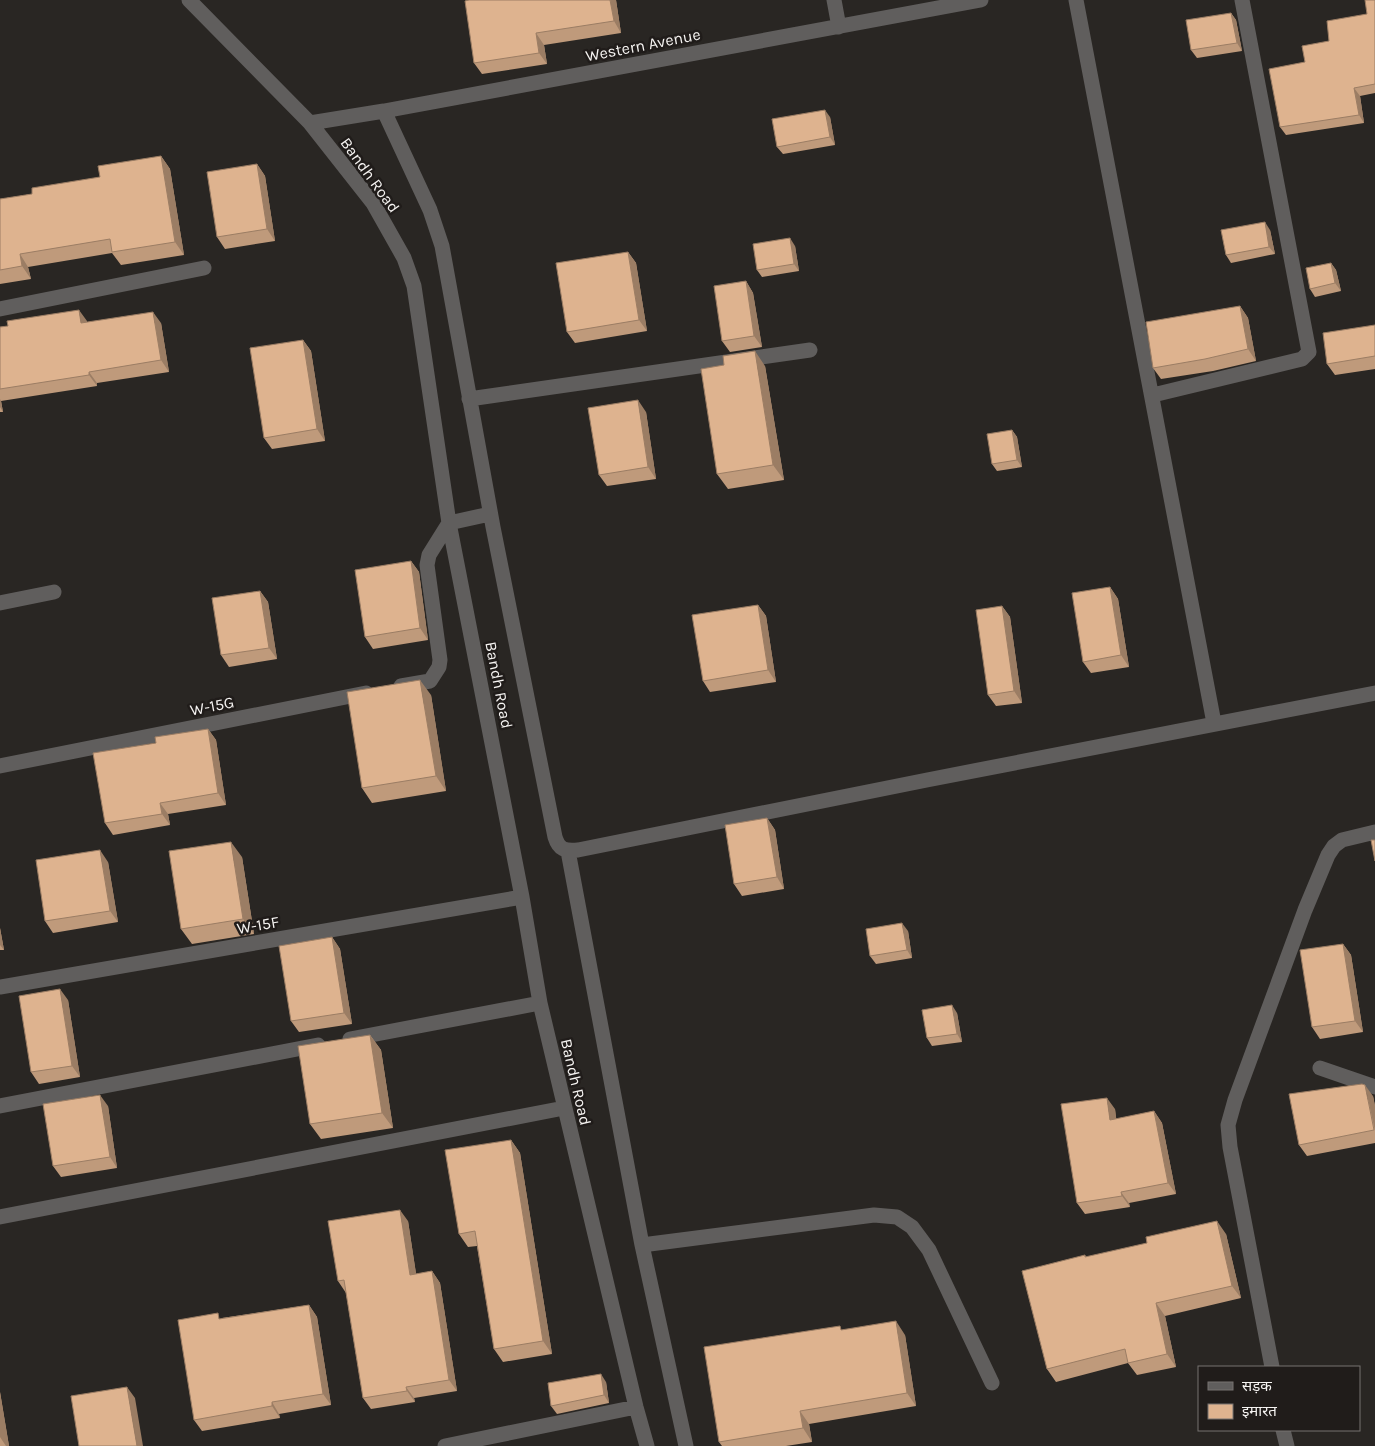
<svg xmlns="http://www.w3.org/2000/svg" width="1375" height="1446" font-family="Karla,'Noto Sans Devanagari',sans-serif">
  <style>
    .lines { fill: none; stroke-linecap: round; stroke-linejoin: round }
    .minor { stroke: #605e5d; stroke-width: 15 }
    .wall { fill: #bf9a7b }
    .shaded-wall { fill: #9b7d64 }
    .building { fill: #deb38f; stroke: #9b7d64 }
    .labels { text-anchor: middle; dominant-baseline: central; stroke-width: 5; stroke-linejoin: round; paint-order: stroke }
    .street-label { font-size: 16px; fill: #f6f4f2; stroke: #201c1a }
  </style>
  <rect width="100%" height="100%" fill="#292623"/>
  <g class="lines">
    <!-- minor -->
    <path class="minor" d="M189,0l121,123 63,80 31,55 10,28 35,237 73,374 18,106 96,404 11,39
      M834,0l5,27
      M1076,0l138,723
      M384,111l46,99 12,36 51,281 62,310c4,13 10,14 23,13l349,-70 448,-87
      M310,123l74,-12 597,-111
      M0,309l204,-41
      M1153,395l149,-36 7,-7 -67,-352
      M469,399l341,-49
      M0,603l54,-11
      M401,686l29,-5 9,-14 1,-7 -13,-95 2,-10 20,-32 41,-9
      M0,766l366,-73
      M568,851l74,394 44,201
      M0,987l522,-90
      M350,1039l190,-36
      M1320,1068l55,19
      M0,1106l318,-61
      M0,1217l564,-109
      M642,1245l232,-30 23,2 15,10 17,23 63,133
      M1272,1367l-42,-220 -2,-22 7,-25 70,-190 23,-55 6,-9 8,-6 33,-8
      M1283,1430l4,16
      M445,1446l191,-39"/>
  </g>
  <!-- wall -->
  <path class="wall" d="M469,0h147l5,33 -77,12 3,19 -65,10 -8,-11z
    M1375,0v93l-15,3 4,27 -78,12 -6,-8 25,-65 24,-21 38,-27z
    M1231,13l5,7 6,31 -45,7 -6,-8z
    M830,117l5,28 -52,9 -6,-7z
    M161,156l9,13 14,86 -63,10 -9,-12 -84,14 3,12 -31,5v-85l32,-5 68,-17z
    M257,164l8,12 10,65 -50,8 -8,-12z
    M1270,230l5,24 -44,9 -5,-8z
    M795,246l4,25 -37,6 -5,-7z
    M628,252l8,11 11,68 -72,12 -8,-11z
    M1331,263l5,7 5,21 -26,6 -5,-8z
    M746,281l7,12 9,54 -32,5 -8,-11z
    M1240,306l8,12 8,43 -43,10 -52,8 -8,-11z
    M87,321v2h74l8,49 -72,11v3l-96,15 2,11h-3v-85z
    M1375,325v44l-40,6 -8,-11z
    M303,340l8,11 14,90 -53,8 -8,-11z
    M765,366l19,114 -56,9 -11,-15z
    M646,412l10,67 -49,7 -8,-11z
    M1012,430l5,7 5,30 -25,4 -5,-7z
    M411,561l8,11 9,68 -55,9 -8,-12z
    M1110,587l8,12 11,68 -38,6 -8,-11z
    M260,591l8,11 9,57 -48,8 -8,-12z
    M758,605l8,11 10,66 -66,10 -7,-11z
    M1002,606l8,11 12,86 -26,3 -8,-11z
    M431,695l15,96 -74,12 -10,-15z
    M208,729l8,11 10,65 -58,9 2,11 -57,10 -8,-12 51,-80z
    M767,818l8,12 9,59 -42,7 -8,-12z
    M242,857l12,77 -62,10 -11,-15z
    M108,862l10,60 -65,11 -8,-12z
    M0,928l4,22h-4z
    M908,931l4,27 -36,6 -6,-8z
    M332,937l8,12 12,75 -53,8 -8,-11z
    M1343,944l8,11 12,77 -43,7 -8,-12z
    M68,1000l12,77 -41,7 -8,-12z
    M957,1013l5,29 -30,4 -5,-8z
    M370,1035l11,15 12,78 -72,11 -11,-15z
    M1373,1096l2,10v37l-68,13 -8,-11z
    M108,1106l9,62 -56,9 -8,-11z
    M1115,1109l1,10 38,-8 8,12 14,71 -47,9 1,4 -45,7 -8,-11z
    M511,1140l9,13 32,201 -49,8 -9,-13 -17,-103 -9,1 -9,-13z
    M408,1221l8,53 16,-3 8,12 17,108 -43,7 1,4 -44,7 -8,-11 -17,-105 -8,-12z
    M1226,1234l15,64 -76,18 11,51 -39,8 -9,-12 -72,19 -9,-13 38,-114 1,2z
    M309,1305l8,12 14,88 -52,9 1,4 -78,13 -8,-11 28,-102z
    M843,1330l62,5 11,71 -107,18 3,18 -26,4h-64l-3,-4z
    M606,1382l3,21 -52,11 -6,-8z
    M0,1392l9,54h-9z"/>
  <!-- shaded-wall -->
  <path class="shaded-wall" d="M610,0h6l5,33 -7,-12z
    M1231,13l5,7 6,31 -5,-8z
    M536,33l8,12 3,19 -8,-11z
    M1354,88l6,8 4,27 -5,-8z
    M825,110l5,7 5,28 -5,-8z
    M161,156l9,13 14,86 -9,-13z
    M257,164l8,12 10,65 -8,-12z
    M1265,222l5,8 5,24 -6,-7z
    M790,238l5,8 4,25 -5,-7z
    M628,252l8,11 11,68 -8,-11z
    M20,254l8,13 3,12 -9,-13z
    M1331,263l5,7 5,21 -6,-8z
    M746,281l7,12 9,54 -8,-11z
    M1240,306l8,12 8,43 -8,-12z
    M79,310l8,11 2,14 -8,-12z
    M153,312l8,11 8,49 -8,-12z
    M303,340l8,11 14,90 -8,-12z
    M755,351l10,15 19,114 -11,-15z
    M89,372l8,11v3l-8,-11z
    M0,399l1,2 2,11 -3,-5z
    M638,400l8,12 10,67 -8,-12z
    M1012,430l5,7 5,30 -5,-7z
    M411,561l8,11 9,68 -8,-12z
    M1110,587l8,12 11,68 -8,-12z
    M260,591l8,11 9,57 -8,-11z
    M758,605l8,11 10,66 -8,-12z
    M1002,606l8,11 12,86 -8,-12z
    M420,680l11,15 15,96 -10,-15z
    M208,729l8,11 10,65 -8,-12z
    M160,803l8,11 2,11 -8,-11z
    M767,818l8,12 9,59 -7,-12z
    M231,842l11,15 12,77 -11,-15z
    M100,850l8,12 10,60 -8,-11z
    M902,923l6,8 4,27 -5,-8z
    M0,928l4,22 -4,-5z
    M332,937l8,12 12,75 -8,-11z
    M1343,944l8,11 12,77 -8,-11z
    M60,989l8,11 12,77 -8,-11z
    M952,1005l5,8 5,29 -5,-8z
    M370,1035l11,15 12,78 -11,-15z
    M1365,1085l8,11 2,10v25z
    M100,1095l8,11 9,62 -7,-11z
    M1107,1098l8,11 3,23 -8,-12z
    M1154,1111l8,12 14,71 -8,-11z
    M511,1140l9,13 32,201 -9,-13z
    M1121,1192l8,11 1,4 -8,-11z
    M400,1210l8,11 10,65 -8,-11z
    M1217,1221l9,13 15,64 -9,-12z
    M432,1271l8,12 17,108 -8,-11z
    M1156,1303l9,13 11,51 -9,-13z
    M309,1305l8,12 14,88 -8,-11z
    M896,1321l9,14 11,71 -9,-13z
    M601,1374l5,8 3,21 -5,-8z
    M127,1387l8,11 8,48h-6z
    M406,1387l8,11 1,4 -8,-11z
    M0,1392l9,54h-3l-6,-9z
    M272,1402l7,12 1,4 -8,-12z
    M800,1411l9,13 3,18 -9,-14z"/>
  <!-- building -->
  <path class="building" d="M469,0h141l4,21 -78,12 3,20 -65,10 -9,-62z
    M1365,0h10v84l-21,4 5,27 -79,12 -11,-58 36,-7 -3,-16 27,-5 -2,-20 40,-7z
    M1231,13l6,30 -46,7 -5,-30z
    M825,110l5,27 -53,10 -5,-28z
    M161,156l14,86 -63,10 -2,-13 -90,15 2,12 -22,4v-71l32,-5v-6l68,-11 -2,-11z
    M257,164l10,65 -50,8 -10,-65z
    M1265,222l4,25 -43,8 -5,-25z
    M790,238l4,26 -37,6 -4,-26z
    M628,252l11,68 -72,12 -11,-69z
    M1331,263l4,20 -25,6 -4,-21z
    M746,281l8,55 -32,5 -8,-55z
    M1240,306l8,43 -43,10 -52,9 -7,-46z
    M79,310l2,13 72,-11 8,48 -72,12v3l-89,14v-62l8,-1 -1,-5z
    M1375,325v31l-48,8 -4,-31z
    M303,340l14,89 -53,9 -14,-90z
    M755,351l18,114 -56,9 -16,-105 23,-4 -1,-9z
    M638,400l10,67 -49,8 -11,-67z
    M1012,430l5,30 -25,4 -5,-30z
    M411,561l9,67 -55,9 -10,-67z
    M1110,587l11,68 -38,7 -11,-69z
    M260,591l9,57 -48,7 -9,-57z
    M758,605l10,65 -65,11 -11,-66z
    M1002,606l12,85 -26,4 -12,-85z
    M420,680l16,96 -74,12 -15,-96z
    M208,729l10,64 -58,10 2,11 -57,9 -12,-70 63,-10 -1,-6z
    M767,818l10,59 -43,7 -9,-59z
    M1371,840h4v21z
    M231,842l12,77 -62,10 -12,-78z
    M100,850l10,61 -65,10 -9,-61z
    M902,923l5,27 -37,6 -4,-27z
    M332,937l12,76 -53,8 -12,-75z
    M1343,944l12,77 -43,6 -12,-77z
    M60,989l12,77 -41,6 -12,-76z
    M952,1005l5,29 -30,4 -5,-28z
    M370,1035l12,78 -72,11 -12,-78z
    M1362,1084l3,1 9,45 -75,15 -10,-51z
    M100,1095l10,62 -57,9 -10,-62z
    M1107,1098l3,22 44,-9 14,72 -47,9 1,4 -45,7 -16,-99z
    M511,1140l32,201 -49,8 -19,-118 -16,3 -14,-84z
    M400,1210l10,65 22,-4 17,109 -43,7 1,4 -44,7 -19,-118 -6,1 -10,-60z
    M1217,1221l15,65 -76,17 11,51 -39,9 -3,-14 -78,20 -25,-98 63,-16v2l62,-14 -1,-6z
    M309,1305l14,89 -51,8v4l-78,14 -16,-100 40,-7 1,6z
    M896,1321l11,72 -107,18 3,17 -84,14 -15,-95 136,-21 1,4z
    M601,1374l3,21 -53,11 -3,-23z
    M127,1387l10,59h-58l-8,-50z"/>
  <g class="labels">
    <!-- street labels -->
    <g class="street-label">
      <text transform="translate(643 45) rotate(-11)">Western Avenue</text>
      <text transform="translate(370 175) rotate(54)">Bandh Road</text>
      <text transform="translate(499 685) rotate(79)">Bandh Road</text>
      <text transform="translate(212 706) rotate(-11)">W-15G</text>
      <text transform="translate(258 925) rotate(-10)">W-15F</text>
      <text transform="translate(576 1082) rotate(77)">Bandh Road</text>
    </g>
  </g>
  <!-- legend -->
  <rect x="1198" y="1366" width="162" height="65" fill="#201c1a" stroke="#767270"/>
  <rect x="1208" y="1382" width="25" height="8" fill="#605e5d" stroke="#767270"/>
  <text x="1242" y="1391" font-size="15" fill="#f6f4f2">सड़क</text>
  <rect x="1208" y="1404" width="25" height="15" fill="#deb38f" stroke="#767270"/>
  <text x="1242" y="1416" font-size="15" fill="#f6f4f2">इमारत</text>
</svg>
